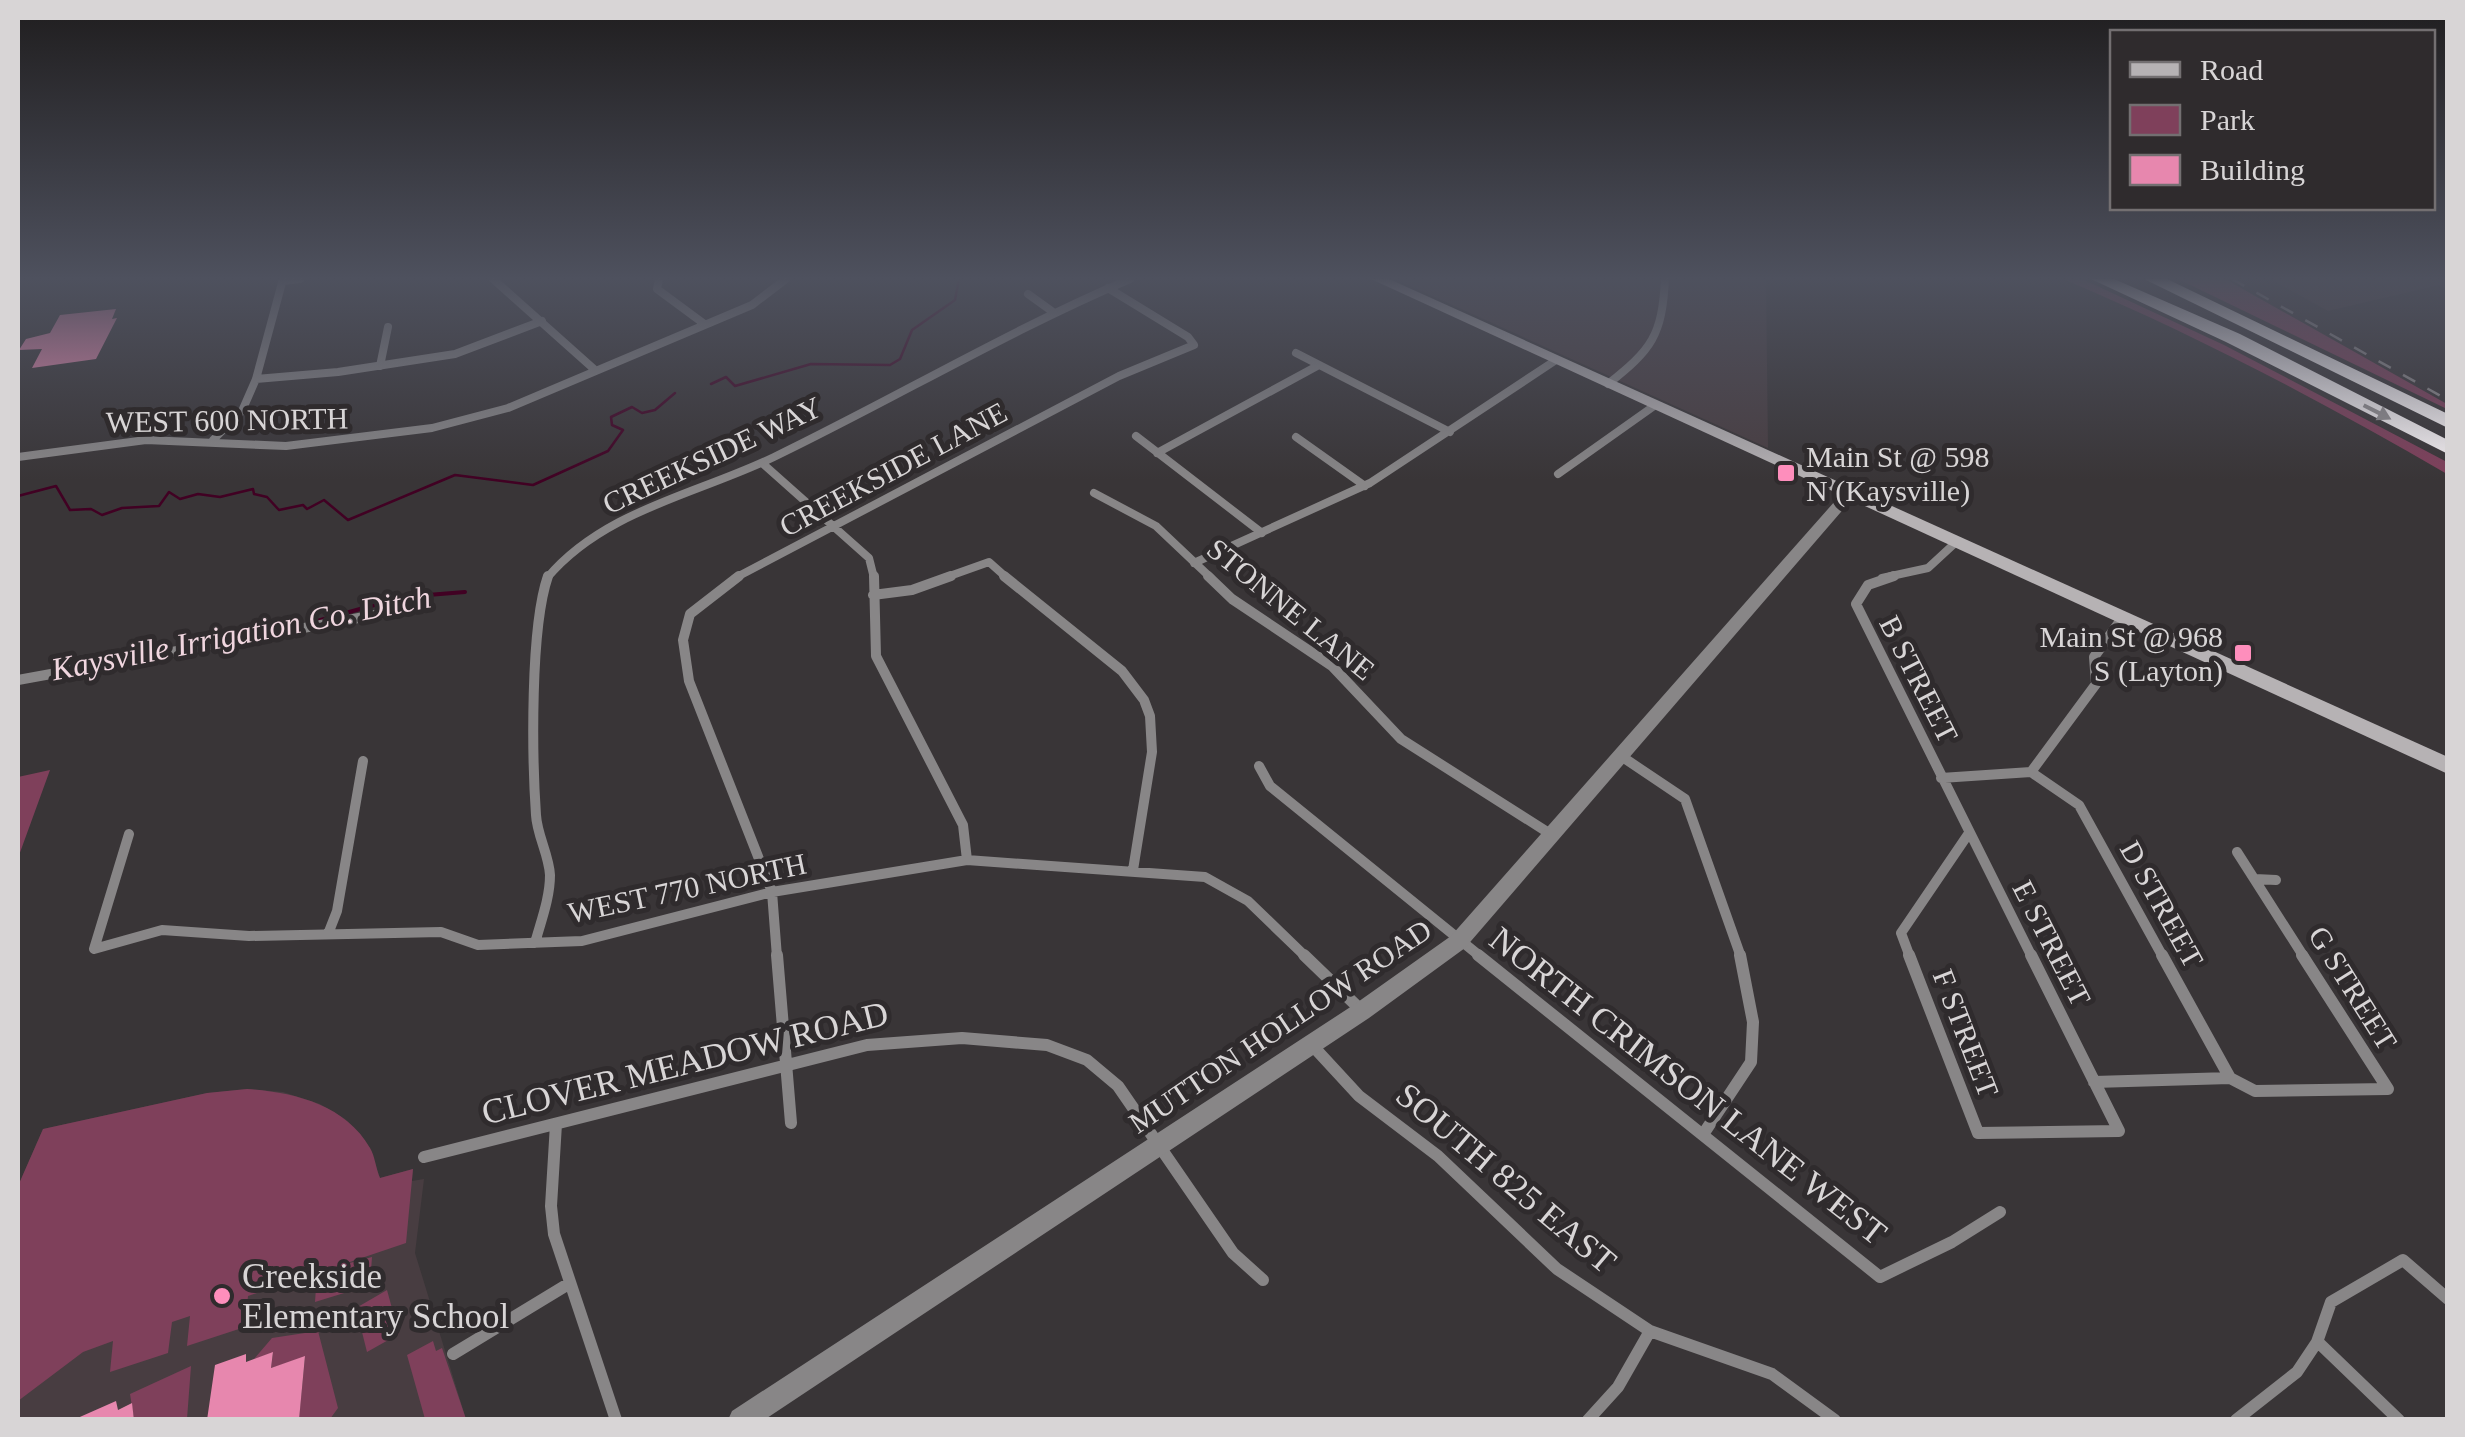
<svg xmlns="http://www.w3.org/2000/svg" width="2465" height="1437" font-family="'Times New Roman',serif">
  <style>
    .built { fill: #483d41 }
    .green { fill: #7f405b }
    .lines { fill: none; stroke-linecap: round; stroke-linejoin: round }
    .stream-far1 { stroke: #410123; stroke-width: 2.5 }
    .stream { stroke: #410123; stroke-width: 4 }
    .building { fill: #e787ae }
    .minor-far2 { stroke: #888687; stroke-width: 8 }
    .minor-far1 { stroke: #888687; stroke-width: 10 }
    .minor { stroke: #888687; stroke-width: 12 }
    .tertiary { fill: #888687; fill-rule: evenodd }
    .secondary { fill: #b6b2b4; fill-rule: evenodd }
    .motorway { fill: #f9f4f6; fill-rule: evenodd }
    .rail { stroke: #8f8b8d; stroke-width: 2.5; stroke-dasharray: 14 14; stroke-linecap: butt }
    .oneway { fill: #949092 }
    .poi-dot { fill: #fe8ebc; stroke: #2f2b2d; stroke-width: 4 }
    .labels { text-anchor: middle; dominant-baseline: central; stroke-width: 10; stroke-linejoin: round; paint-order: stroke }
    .street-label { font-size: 30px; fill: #d8d5d6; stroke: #2f2b2d }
    .poi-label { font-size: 30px; fill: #d8d5d6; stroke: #2f2b2d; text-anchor: start }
    .water-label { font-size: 32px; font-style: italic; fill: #f0d6df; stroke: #2f2b2d }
    .near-street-label { font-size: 35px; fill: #d8d5d6; stroke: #2f2b2d }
    .near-poi-label { font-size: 35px; fill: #d8d5d6; stroke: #2f2b2d; text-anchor: start }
  </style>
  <rect width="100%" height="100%" fill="#393537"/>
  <!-- built -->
  <path class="built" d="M1395,279h371l2,169z
    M2270,279h177v11l-8,-5 -111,26z
    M247,1089l36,3 37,12 25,15 25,29 10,30 33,-9 -1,12 12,-2 -9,74 51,166 -448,1v-234l25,-57 164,-36z"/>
  <!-- green -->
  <path class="green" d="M2063,279h19l142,66 223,117v12c-124,-72 -251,-139 -384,-195z
    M2178,279h47l222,125v5z
    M50,770l-32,88v-81z
    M247,1089c45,3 98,15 123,59 5,8 6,21 10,30l33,-9 -7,74 -71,24 37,-10 -2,28 -55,17 2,-29 -69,23 -3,31 -58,19 3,-30 -18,6 -4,31 -58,19 3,-31 -30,11 -65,49v-215l25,-57 164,-36z
    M387,1290l12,44 -32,18 -11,-44z
    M318,1331l20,77 -8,11h-31l6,-62 -34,11 2,-15 -19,6 18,-21z
    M433,1341l3,10 6,-3 24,71h-41l-18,-64z
    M191,1366l-4,53h-53l-4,-25z"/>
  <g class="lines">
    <!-- stream-far1 -->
    <path class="stream-far1" d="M711,384l15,-7 9,9 76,-22 79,1 10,-6 12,-29 43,-30 4,-21
      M18,496l38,-10 14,24 21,-1 11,6 20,-7 37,-2 10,-14 11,7 18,-5 22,3 33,-8 1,5 13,3 12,13 24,-5 4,4 17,-9 24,20 107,-45 78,10 75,-34 15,-21 -11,-5 -1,-8 21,-10 10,6 13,-3 20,-17"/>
    <!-- stream -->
    <path class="stream" d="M317,621l86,-24 62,-5"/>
  </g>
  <!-- building -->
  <path class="building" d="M116,309l-4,10 5,-1 -21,41 -64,9 10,-19 -23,1 7,-11 24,-6 10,-18z
    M273,1352l-2,16 34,-12 -6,64h-92l8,-55 31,-11v8z
    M116,1401l2,9 14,-7 2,17h-61z"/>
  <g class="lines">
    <!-- minor-far2 -->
    <path class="minor-far2" d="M493,279l102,91
      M659,279l-2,10 46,34
      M283,281l17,-2
      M1028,294l25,18
      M1296,353l154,79
      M380,366l8,-39
      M256,379l82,-7 117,-18 87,-33
      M1608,384c44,-35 54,-48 57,-105
      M1136,436l126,97
      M1296,437l69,49
      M213,440l29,-29 14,-32 27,-100
      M1157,453l162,-88
      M18,457l128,-17 140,6 146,-18 76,-20 244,-103 34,-26
      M762,463l107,95 5,20
      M1558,474l96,-68
      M1094,493l62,33 55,52
      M1194,563l176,-80 186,-123
      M547,578c57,-68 151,-84 227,-121 120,-58 234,-126 356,-178
      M735,578l384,-202 75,-31 -6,-8 -80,-49
      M944,578l45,-16 18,16
      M1882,578l46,-10 26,-24"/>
    <!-- minor-far1 -->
    <path class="minor-far1" d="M739,576l-49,38 -7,26 6,41 83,211 5,65
      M874,576l2,80 87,169 4,35
      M1004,576l118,95 22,29 6,16 2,36 -19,118
      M1208,576l24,23 100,67 69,73 151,96
      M1894,576l-26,9 -12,19 176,353
      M873,595l39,-5 39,-14
      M18,680l379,-69
      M1621,756l64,43 56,158
      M1259,766l11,20 211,171
      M2031,772l48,33 84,152
      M2031,772l65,-88 -2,-27 29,-40
      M1941,778l90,-6
      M129,834l-35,115 68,-19 87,6 192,-4 37,13 104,-4 190,-49 195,-32 238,17 43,24 58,56
      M2237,852l67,105
      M2255,879l21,1
      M328,934l9,-23 26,-150
      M535,943c6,-22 15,-45 15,-68 -1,-20 -13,-40 -14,-60 -4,-58 -6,-187 12,-239
      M1910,957l-9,-24 68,-100"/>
    <!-- minor -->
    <path class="minor" d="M777,955l14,168
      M1304,955l58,56
      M1478,955l402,322 72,-35 48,-30
      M1909,955l69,178 141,-2 -88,-176
      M2162,955l68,123
      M1311,1044l48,52 79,60 119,113 93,62 122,43 63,46
      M2094,1082l136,-4 25,13 133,-2 -86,-134
      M556,1124l-5,82 3,28 62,186
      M1704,1133l47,-71 2,-40 -13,-67
      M424,1157l443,-112 95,-7 85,7 40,15 31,26 115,167 30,27
      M2320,1344l79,76
      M453,1354l117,-71
      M1588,1420l30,-33 32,-56
      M2236,1420l61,-48 20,-30 14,-40 72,-42 45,39"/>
    <!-- tertiary -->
    <path class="tertiary" d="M1848,490l5,2 2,3 -2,3 -388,450 -96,70 -605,402h-36l4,-9 623,-407 96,-68 392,-444z"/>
    <!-- secondary -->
    <path class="secondary" d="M1371,279h18l1059,478v17z"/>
    <!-- motorway -->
    <path class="motorway" d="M2091,279h23l126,55 208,106v14l-222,-112z
      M2144,279h23l281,135v14z"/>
    <!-- rail -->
    <path class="rail" d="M2232,279l216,121"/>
  </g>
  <!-- one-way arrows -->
  <defs><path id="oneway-solid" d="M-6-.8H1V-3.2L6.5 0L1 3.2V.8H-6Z" transform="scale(2.5)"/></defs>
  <use class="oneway" href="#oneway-solid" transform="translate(2377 412) rotate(27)"/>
  <!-- sky -->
  <linearGradient id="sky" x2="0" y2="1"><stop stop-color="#1f1d1e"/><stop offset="0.58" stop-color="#4e515e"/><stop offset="1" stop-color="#4e515e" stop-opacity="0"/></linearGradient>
  <rect width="2465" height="480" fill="url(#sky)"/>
  <!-- markers -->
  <g class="poi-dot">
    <rect x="1776" y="463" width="20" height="20" rx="5"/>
    <rect x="2233" y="643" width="20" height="20" rx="5"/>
    <circle cx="222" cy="1296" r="10"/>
  </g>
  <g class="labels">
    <!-- street labels -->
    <g class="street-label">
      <text transform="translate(227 420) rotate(-1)">WEST 600 NORTH</text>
      <text transform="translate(712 455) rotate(-25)">CREEKSIDE WAY</text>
      <text transform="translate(893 469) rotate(-28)">CREEKSIDE LANE</text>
      <text transform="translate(1291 609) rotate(39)">STONNE LANE</text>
      <text transform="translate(1919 679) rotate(63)">B STREET</text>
      <text transform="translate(687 888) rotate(-12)">WEST 770 NORTH</text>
      <text transform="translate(2162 904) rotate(61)">D STREET</text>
      <text transform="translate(2052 943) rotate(63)">E STREET</text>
      <text transform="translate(2353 988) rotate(58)">G STREET</text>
      <text transform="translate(1280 1026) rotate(-34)">MUTTON HOLLOW ROAD</text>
      <text transform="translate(1966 1033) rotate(69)">F STREET</text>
    </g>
    <!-- poi labels -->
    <g class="poi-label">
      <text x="1806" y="456">Main St @ 598<tspan x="1806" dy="34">N (Kaysville)</tspan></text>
      <text x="2223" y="636" text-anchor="end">Main St @ 968<tspan x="2223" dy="34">S (Layton)</tspan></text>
    </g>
    <!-- water labels -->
    <g class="water-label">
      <text transform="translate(241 633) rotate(-11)">Kaysville Irrigation Co. Ditch</text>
    </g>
    <!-- near-street labels -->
    <g class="near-street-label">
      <text transform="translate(685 1063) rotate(-14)">CLOVER MEADOW ROAD</text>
      <text transform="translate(1688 1086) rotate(38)">NORTH CRIMSON LANE WEST</text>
      <text transform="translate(1506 1178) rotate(40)">SOUTH 825 EAST</text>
    </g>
    <!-- near-poi labels -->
    <g class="near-poi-label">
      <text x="242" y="1276">Creekside<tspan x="242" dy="40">Elementary School</tspan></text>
    </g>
  </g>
  <!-- border -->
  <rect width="2465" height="1437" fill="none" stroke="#d8d5d6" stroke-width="40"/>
  <!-- legend -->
  <rect x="2110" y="30" width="325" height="180" fill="#2f2b2d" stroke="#736f71" stroke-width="2.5"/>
  <rect x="2130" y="62" width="50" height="15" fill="#b6b2b4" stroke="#736f71" stroke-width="2.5"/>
  <text x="2200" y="80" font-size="30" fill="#d8d5d6">Road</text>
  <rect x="2130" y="105" width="50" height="30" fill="#7f405b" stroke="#736f71" stroke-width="2.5"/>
  <text x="2200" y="130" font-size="30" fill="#d8d5d6">Park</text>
  <rect x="2130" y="155" width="50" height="30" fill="#e787ae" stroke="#736f71" stroke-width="2.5"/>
  <text x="2200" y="180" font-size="30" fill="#d8d5d6">Building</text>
</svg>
